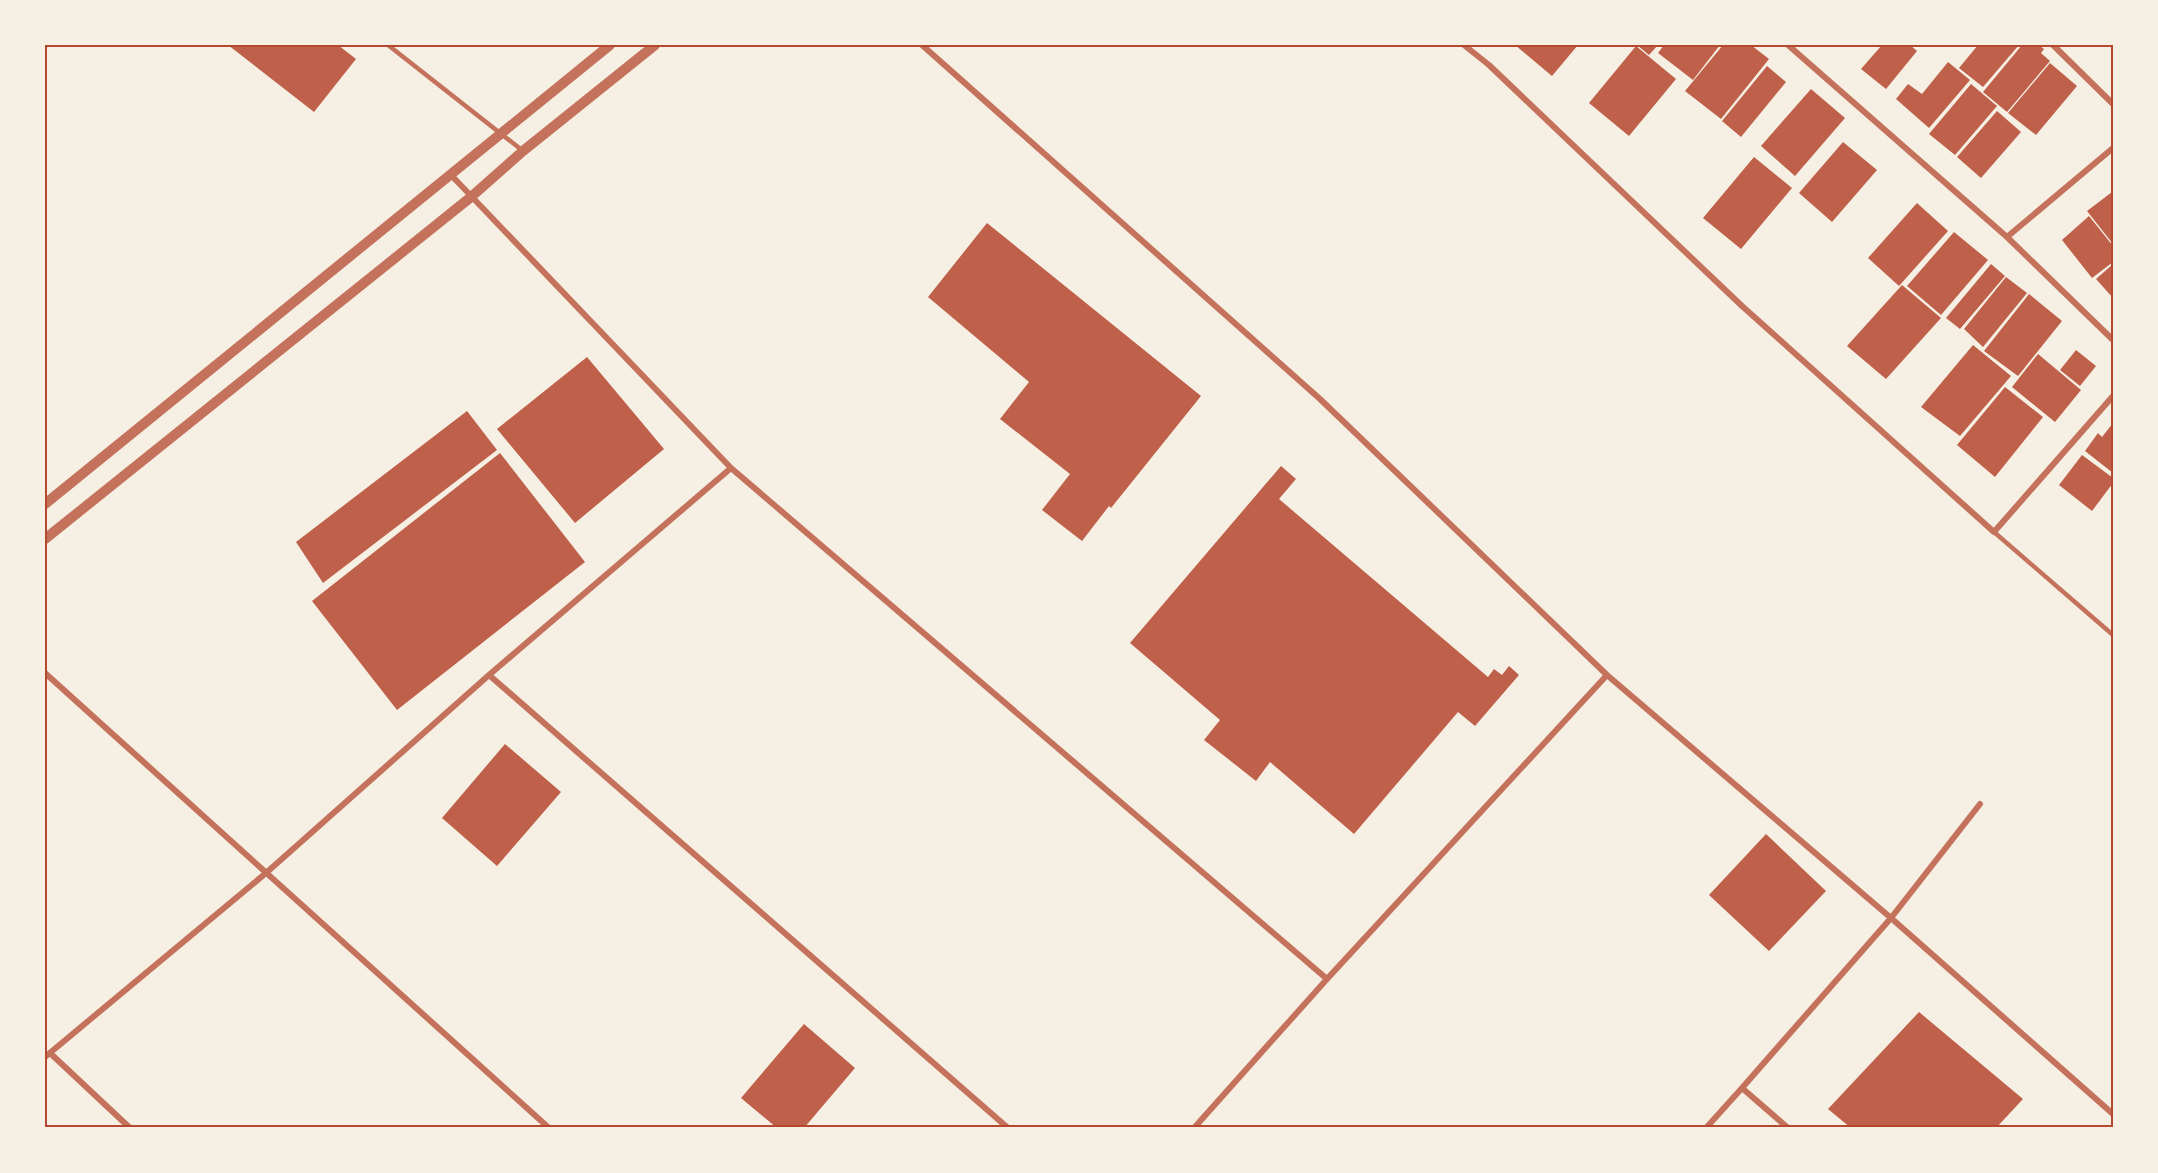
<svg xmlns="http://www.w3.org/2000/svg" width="2158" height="1173" font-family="'Open Sans',sans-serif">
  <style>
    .building { fill: #bf614a }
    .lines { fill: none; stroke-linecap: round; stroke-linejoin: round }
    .service { stroke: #c5725c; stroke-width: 4.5 }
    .minor { stroke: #c5725c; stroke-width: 6 }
    .tertiary { stroke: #c5725c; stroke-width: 10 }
    .neatline { fill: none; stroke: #b5482f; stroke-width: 2 }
  </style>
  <rect width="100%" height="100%" fill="#f6efe4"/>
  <!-- building -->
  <path class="building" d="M228,45h110l18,14 -42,53z
    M1515,45h63l-26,31z
    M1637,45h21l-9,10z
    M1664,45h56l-27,35 -35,-27z
    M1723,45h28l18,14 -48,60 -36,-28z
    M1882,45h28l7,6 -31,38 -25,-20z
    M1978,45h41l-36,42 -24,-19z
    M2022,45h17l5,4 -3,4 9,8 -43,51 -24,-20z
    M1636,46l40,33 -47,57 -40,-33z
    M1948,62l22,18 -41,48 -33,-29 12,-15 14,10z
    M2050,63l27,23 -41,49 -28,-22z
    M1767,66l19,16 -45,55 -19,-16z
    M1971,84l26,22 -42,49 -26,-21z
    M1811,89l34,29 -50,58 -34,-30z
    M1997,111l24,21 -40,46 -24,-21z
    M1843,142l34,28 -45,52 -33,-29z
    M1754,157l38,31 -51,61 -38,-31z
    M2112,192l1,1v51l-26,-33z
    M1917,203l31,28 -49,55 -31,-28z
    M2089,216l24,30v16l-21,16 -30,-38z
    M987,223l214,173 -90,112 -2,-2 -27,35 -40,-31 28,-36 -70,-55 29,-37 -101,-85z
    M1954,232l34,28 -47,55 -34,-29z
    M1991,264l14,12 -45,53 -14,-11z
    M2113,264v34l-17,-19z
    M2006,277l21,16 -44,54 -19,-18z
    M1902,285l39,33 -55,61 -39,-33z
    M2029,294l33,27 -44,55 -34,-25z
    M1973,345l38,31 -51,60 -39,-29z
    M2076,350l20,16 -16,20 -20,-16z
    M2038,354l43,36 -26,32 -43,-35z
    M587,357l77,92 -89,74 -78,-94z
    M2005,387l38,30 -48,60 -38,-32z
    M467,411l30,39 -174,133 -27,-41z
    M2113,423v50l-28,-22 13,-18 4,4z
    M500,453l85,109 -188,148 -85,-109z
    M2082,455l31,23v5l-21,28 -33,-26z
    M1281,466l15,13 -17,20 209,178 6,-8 8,6 7,-9 10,9 -44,51 -17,-14 -104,122 -84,-72 -14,19 -52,-41 16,-20 -90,-77z
    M505,744l56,48 -64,74 -55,-48z
    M1766,834l60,57 -57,60 -60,-56z
    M1919,1012l104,87 -27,29h-145l-23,-19z
    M804,1024l51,44 -51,60h-27l-36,-30z"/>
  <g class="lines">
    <!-- service -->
    <path class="service" d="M388,45l135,106
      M1994,532l119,103"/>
    <!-- minor -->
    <path class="minor" d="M922,45l398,354 287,276 284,243 222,196
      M1464,45l25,20 253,241 252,226 119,-136
      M1788,45l219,192 106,103
      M2053,45l60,59
      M451,175l280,293 596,511
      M2007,237l106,-89
      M45,673l504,455
      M489,675l519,453
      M50,1053l80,75
      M45,1057l221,-184 223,-198 242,-207
      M1742,1088l149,-170 89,-114
      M1194,1128l133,-149 280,-304
      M1706,1128l36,-40 46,40"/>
    <!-- tertiary -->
    <path class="tertiary" d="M45,504l565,-459
      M45,539l426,-342 52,-46 132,-106"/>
  </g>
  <!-- border -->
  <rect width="2158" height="1173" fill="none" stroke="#f6efe4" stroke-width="93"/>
  <rect x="46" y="46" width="2066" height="1080" class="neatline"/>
</svg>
